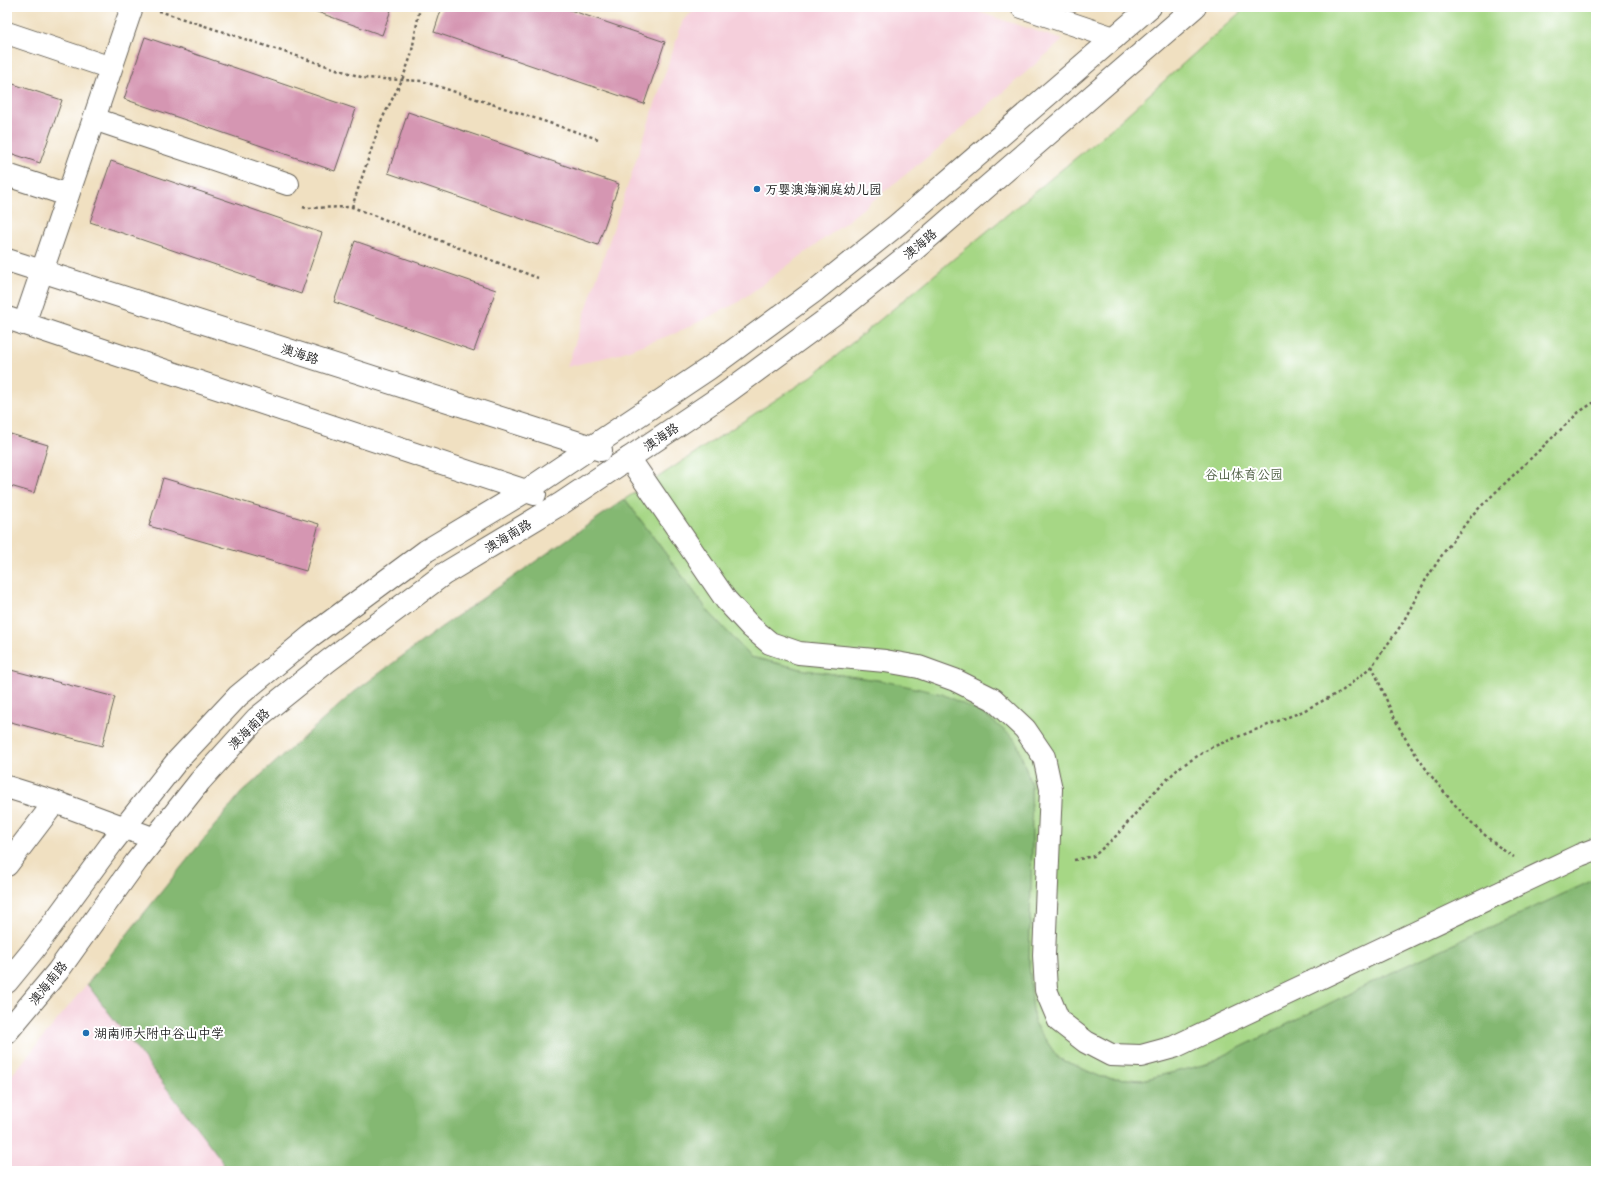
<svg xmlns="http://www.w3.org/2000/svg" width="1603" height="1178" font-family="Itim,'LXGW WenKai TC',sans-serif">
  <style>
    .built { fill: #f5cfdb }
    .green { fill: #a6d785; stroke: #617a50 }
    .forest { fill: #84b872; stroke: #506a47 }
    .building { fill: #d596b2 }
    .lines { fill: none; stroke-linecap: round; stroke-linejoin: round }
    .minor-casing { stroke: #666156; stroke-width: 24 }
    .major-casing { stroke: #666156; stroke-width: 24 }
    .path { stroke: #666156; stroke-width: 2.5; stroke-dasharray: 3 3; stroke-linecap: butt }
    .minor { stroke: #fff; stroke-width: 22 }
    .major { stroke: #fff; stroke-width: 22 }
    .poi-dot { fill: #1f6fb2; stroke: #fff; stroke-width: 1.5 }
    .labels { text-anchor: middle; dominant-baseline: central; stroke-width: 4; stroke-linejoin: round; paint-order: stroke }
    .poi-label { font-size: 13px; fill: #1c1c1c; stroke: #fff; text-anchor: start }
    .street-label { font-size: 13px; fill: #1c1c1c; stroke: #fff }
    .park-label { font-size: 13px; fill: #4c5d41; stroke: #fff }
  </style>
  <rect width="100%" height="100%" fill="#fff"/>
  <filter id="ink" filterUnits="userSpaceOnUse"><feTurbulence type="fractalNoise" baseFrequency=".025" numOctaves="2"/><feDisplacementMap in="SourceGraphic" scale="8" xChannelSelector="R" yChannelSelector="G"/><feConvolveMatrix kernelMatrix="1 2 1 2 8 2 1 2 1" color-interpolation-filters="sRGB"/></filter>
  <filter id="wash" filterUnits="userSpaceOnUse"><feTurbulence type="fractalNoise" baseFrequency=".012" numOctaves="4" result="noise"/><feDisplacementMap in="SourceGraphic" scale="16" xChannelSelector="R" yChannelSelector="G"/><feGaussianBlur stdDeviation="0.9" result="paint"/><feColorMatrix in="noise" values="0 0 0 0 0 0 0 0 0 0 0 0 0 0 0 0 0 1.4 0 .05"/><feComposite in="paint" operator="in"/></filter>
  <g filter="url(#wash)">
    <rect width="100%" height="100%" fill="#f0e0c1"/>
    <!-- built -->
    <path class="built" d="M699,7h265l99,33 -123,107 -104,83 -99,73 -61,30 -61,22 -48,12 116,-347z
      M87,984l133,174 7,13h-220v-90z"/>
    <!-- green -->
    <path class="green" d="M1246,7h350v872l-197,90 -192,95 -65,16 -41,-3 -43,-19 -24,-35 -5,-59 3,-120 -1,-60 -15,-44 -132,-59 -79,-11 -54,-13 -42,-45 -84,-113 187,-123 300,-248z"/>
    <!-- forest -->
    <path class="forest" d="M625,499l84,113 42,45 54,13 79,11 58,13 42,20 32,26 15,44 1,60 -3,120 5,59 24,35 43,19 41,3 65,-16 192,-95 197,-90v292h-1369l-7,-13 -133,-174 154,-191 112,-100 87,-65z"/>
    <g id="blocks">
      <!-- building -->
      <path class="building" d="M303,7h89l-10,28z
        M442,7h119l104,35 -21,62 -210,-72z
        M145,37l211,72 -21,62 -211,-72z
        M7,82l55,18 -22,63 -33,-11z
        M408,112l211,72 -21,61 -210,-72z
        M111,161l211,72 -21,61 -211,-72z
        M355,241l141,49 -22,61 -140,-49z
        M7,433l41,12 -14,48 -27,-8z
        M163,478l156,46 -13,47 -157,-45z
        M7,669l108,28 -13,49 -95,-25z"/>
    </g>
  </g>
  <g filter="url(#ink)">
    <use href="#blocks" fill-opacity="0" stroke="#666156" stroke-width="1"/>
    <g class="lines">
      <defs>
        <path id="minor" d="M1022,7l92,31
          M7,33l104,35
          M94,119l194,65
          M7,175l61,20
          M24,324l108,-317
          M629,458l97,142 25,27 19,16 29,10 86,8 34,6 36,13 38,19 32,30 19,28 7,32 -7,166 2,35 13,31 27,21 25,13 30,1 33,-9 406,-192 16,-6
          M7,787l48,15 100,37
          M7,865l48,-63"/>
        <path id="major" d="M7,260l594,190
          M7,318l528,176
          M7,982l27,-33 78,-106 65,-82 61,-65 73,-60 115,-85 100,-60 182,-122 108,-79 81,-65 253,-218
          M7,1032l51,-61 78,-109 64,-81 57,-63 71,-57 116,-87 118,-71 164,-110 112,-82 76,-61 281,-243"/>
      </defs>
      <!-- minor casing -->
      <use href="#minor" class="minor-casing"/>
      <!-- major casing -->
      <use href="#major" class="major-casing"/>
      <!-- path -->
      <path class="path" d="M159,11l205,67 58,3 176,58
        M303,207l3,1 46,-1 186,71
        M352,207l29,-86 21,-41 9,-24 9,-49
        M1372,666c10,22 20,50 32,70 24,40 70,97 110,121
        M1074,860l20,-4 22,-20 39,-45 25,-24 32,-20 89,-35 41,-21 30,-25 30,-42 23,-43 19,-29 29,-38 106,-102 17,-11"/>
      <!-- minor -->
      <use href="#minor" class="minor"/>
      <!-- major -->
      <use href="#major" class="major"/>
    </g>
  </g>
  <!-- markers -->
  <g class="poi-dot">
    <circle cx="757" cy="189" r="4"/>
    <circle cx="86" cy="1033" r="4"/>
  </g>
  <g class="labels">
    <!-- poi labels -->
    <g class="poi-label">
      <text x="765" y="189">万婴澳海澜庭幼儿园</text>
      <text x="94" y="1033">湖南师大附中谷山中学</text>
    </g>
    <!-- street labels -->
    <g class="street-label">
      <text transform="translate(920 244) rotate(-40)">澳海路</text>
      <text transform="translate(300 354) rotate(18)">澳海路</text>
      <text transform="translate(661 437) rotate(-34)">澳海路</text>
      <text transform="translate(508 536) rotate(-31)">澳海南路</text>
      <text transform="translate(249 729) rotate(-45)">澳海南路</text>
      <text transform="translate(48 983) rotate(-51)">澳海南路</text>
    </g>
    <!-- park labels -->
    <g class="park-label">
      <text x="1244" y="474">谷山体育公园</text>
    </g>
  </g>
  <!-- margin -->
  <rect width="1603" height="1178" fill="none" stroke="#fff" stroke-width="24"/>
</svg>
